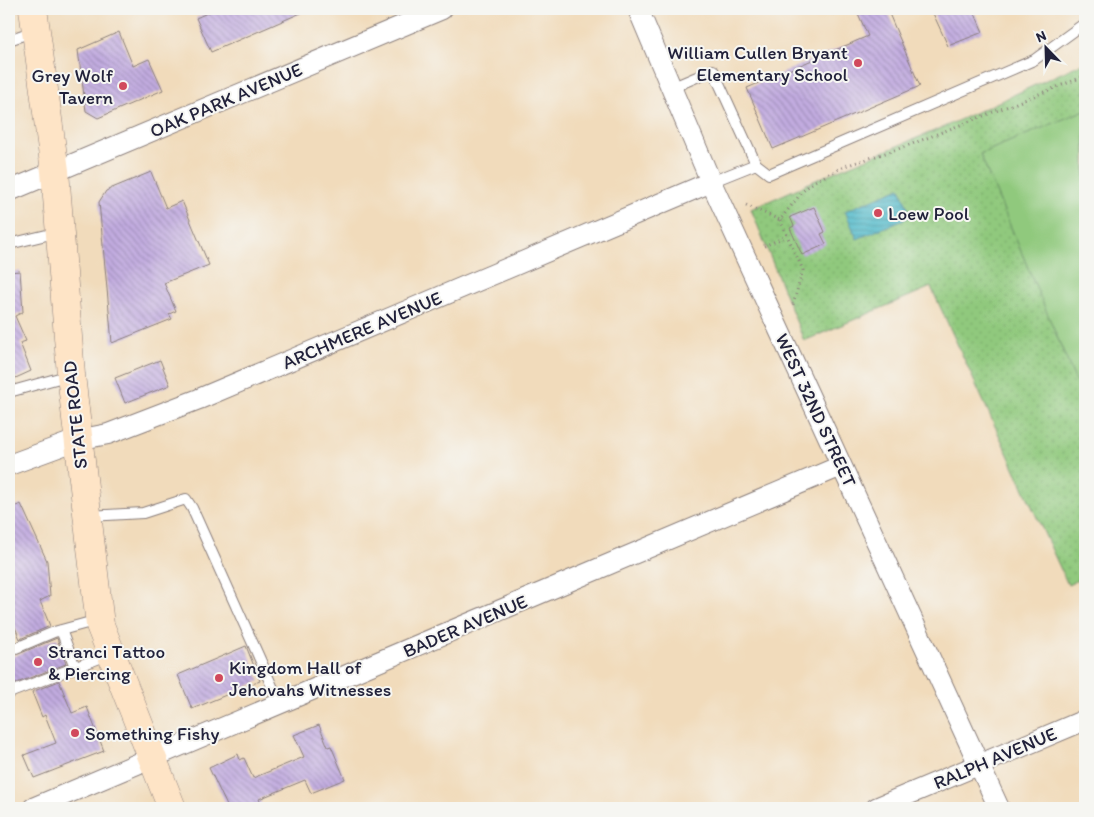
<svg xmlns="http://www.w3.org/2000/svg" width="1094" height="817" font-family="Itim,sans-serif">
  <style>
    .green { fill: url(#green-dots); stroke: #59765c }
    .pitch { fill: #90c97d; stroke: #59765c }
    .water { fill: url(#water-rules); stroke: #376d82 }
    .building { fill: url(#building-back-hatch) }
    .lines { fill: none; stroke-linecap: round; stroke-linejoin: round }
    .service-casing { stroke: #8a7e7b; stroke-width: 12 }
    .minor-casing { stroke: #8a7e7b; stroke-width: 22 }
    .secondary-casing { stroke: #8a7e7b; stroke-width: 29 }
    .path { stroke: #8a7e7b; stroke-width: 3; stroke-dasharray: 1 4; stroke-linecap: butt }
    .service { stroke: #fff; stroke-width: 10 }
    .minor { stroke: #fff; stroke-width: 20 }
    .secondary { stroke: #fee4c6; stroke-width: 28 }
    .poi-dot { fill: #d1495b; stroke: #f6f6f2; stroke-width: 2 }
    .labels { text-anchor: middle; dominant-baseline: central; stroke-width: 4; stroke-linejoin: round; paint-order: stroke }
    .poi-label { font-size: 19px; fill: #22223b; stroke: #f6f6f2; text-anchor: start }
    .street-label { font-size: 19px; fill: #22223b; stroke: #f6f6f2 }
  </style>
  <defs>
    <pattern id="green-dots" width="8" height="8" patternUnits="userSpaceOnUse" patternTransform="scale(1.25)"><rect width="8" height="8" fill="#90c97d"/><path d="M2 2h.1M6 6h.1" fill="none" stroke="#7cac6d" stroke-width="1.8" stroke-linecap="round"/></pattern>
    <pattern id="water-rules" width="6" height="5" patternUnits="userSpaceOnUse" patternTransform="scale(1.25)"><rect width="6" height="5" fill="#4cb8c9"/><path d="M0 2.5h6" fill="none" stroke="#3f95a4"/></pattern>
    <pattern id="building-back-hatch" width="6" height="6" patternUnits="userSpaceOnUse" patternTransform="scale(1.25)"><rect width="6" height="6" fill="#c2ace0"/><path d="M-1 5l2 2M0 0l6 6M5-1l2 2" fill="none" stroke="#9d8cb7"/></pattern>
  </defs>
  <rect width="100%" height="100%" fill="#f6f6f2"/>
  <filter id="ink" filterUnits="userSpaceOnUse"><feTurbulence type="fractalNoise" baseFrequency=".02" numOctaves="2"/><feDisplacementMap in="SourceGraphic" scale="10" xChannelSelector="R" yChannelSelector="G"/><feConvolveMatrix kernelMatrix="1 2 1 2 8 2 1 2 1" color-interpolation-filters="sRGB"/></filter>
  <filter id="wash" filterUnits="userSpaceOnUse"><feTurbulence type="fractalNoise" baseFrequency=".0096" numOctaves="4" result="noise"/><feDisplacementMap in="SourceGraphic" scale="20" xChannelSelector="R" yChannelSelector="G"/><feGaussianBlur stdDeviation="1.12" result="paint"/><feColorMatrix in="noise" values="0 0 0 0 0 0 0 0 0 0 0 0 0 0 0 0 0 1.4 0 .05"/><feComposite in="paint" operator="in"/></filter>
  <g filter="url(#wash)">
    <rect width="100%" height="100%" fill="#f1dbbb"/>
    <!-- green -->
    <path class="green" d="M1085,62v515l-17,8 -137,-298 -127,54 -53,-132 85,-38 108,-44z"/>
    <!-- pitch -->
    <path class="pitch" d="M1085,110v293l-105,-249z"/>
    <!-- water -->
    <path class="water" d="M900,188l11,28 -54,23 -12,-28z"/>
    <g id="blocks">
      <!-- building -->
      <path class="building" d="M216,9h94l-99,43 -15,-34z
        M856,9h31l33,77 -147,63 -26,-61 121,-52z
        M931,9h42l10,23 -35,14z
        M119,32l14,34 16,-7 14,31 -65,28 -12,-7 -8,-61z
        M151,172l15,36 16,-7 27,64 -45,18 12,28 -7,3 3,5 -60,24 -13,-141 7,-11 6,-3z
        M814,207l11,25 -4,2 5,10 -24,11 -12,-27 4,-2 -4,-9z
        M20,271l3,41 -8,4 11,25 -6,2 11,28 -22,10v-109z
        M160,360l10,25 -45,18 -10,-25z
        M21,504l26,57 3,35 -10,5 10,25 -30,13 -11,-26v-104z
        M57,638l9,26 -57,22v-28z
        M246,646l14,35 -68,28 -14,-34z
        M59,681l13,32 15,-6 17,44 -70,27 -10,-23 32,-12 -11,-28 -3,2 -10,-25z
        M319,725l9,22 3,-1 14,33 -34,14 -6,-13 -46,19 4,9h-35l-19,-40 29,-14 2,6 4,-2 9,20 51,-21 -10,-22z"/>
    </g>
  </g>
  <g filter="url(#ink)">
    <use href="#blocks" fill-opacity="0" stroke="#8a7e7b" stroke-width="1"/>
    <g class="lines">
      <defs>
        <path id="service" d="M9,40l25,-9
          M671,88l42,-18 43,94 -45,18
          M756,164l13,10 265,-114 51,-37
          M9,244l50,-12
          M9,392l61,-17
          M89,516l54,-3 43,-14 6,9 88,196
          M61,630l14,37
          M9,651l45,-19 44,-12
          M9,693l101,-39"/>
        <path id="minor" d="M638,9l73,173 288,626
          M9,191l433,-182
          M9,465l68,-25 31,-6 91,-35 512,-217
          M33,808l808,-342
          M876,808l209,-88"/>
        <path id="secondary" d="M33,9l22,162 16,204 29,250 72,183"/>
      </defs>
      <!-- service casing -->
      <use href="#service" class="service-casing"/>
      <!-- minor casing -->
      <use href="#minor" class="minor-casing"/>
      <!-- secondary casing -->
      <use href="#secondary" class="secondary-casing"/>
      <!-- path -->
      <path class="path" d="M833,9l-1,6 7,-6
        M746,205l34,15 22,-28 11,-10 32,-16 59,-19 181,-71
        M780,220l23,50 -11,38
        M764,246l23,-10"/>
      <!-- service -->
      <use href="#service" class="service"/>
      <!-- minor -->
      <use href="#minor" class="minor"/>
      <!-- secondary -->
      <use href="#secondary" class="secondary"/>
    </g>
  </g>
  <!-- markers -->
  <g class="poi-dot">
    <circle cx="858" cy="63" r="5"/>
    <circle cx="123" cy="86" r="5"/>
    <circle cx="878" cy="213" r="5"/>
    <circle cx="38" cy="662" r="5"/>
    <circle cx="219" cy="678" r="5"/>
    <circle cx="75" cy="733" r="5"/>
  </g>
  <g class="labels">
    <!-- poi labels -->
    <g class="poi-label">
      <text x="848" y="52" text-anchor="end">William Cullen Bryant<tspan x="848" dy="22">Elementary School</tspan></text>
      <text x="113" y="75" text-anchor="end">Grey Wolf<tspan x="113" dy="22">Tavern</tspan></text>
      <text x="888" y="213">Loew Pool</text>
      <text x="48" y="651">Stranci Tattoo<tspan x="48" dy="22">&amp; Piercing</tspan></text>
      <text x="229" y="667">Kingdom Hall of<tspan x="229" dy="22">Jehovahs Witnesses</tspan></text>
      <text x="85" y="733">Something Fishy</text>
    </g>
    <!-- street labels -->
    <g class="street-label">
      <text transform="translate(226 100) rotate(-23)">OAK PARK AVENUE</text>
      <text transform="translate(362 330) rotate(-23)">ARCHMERE AVENUE</text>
      <text transform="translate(816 410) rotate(65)">WEST 32ND STREET</text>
      <text transform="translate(75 415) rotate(-96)">STATE ROAD</text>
      <text transform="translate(465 626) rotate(-23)">BADER AVENUE</text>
      <text transform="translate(995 758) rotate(-23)">RALPH AVENUE</text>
    </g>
  </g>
  <!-- margin -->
  <rect width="1094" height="817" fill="none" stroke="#f6f6f2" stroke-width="30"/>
  <!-- north arrow -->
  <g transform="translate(1046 48) rotate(337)" stroke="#f6f6f2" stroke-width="4" paint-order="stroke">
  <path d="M0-4L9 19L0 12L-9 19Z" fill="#22223b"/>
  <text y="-8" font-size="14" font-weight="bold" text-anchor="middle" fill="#22223b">N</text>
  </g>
</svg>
